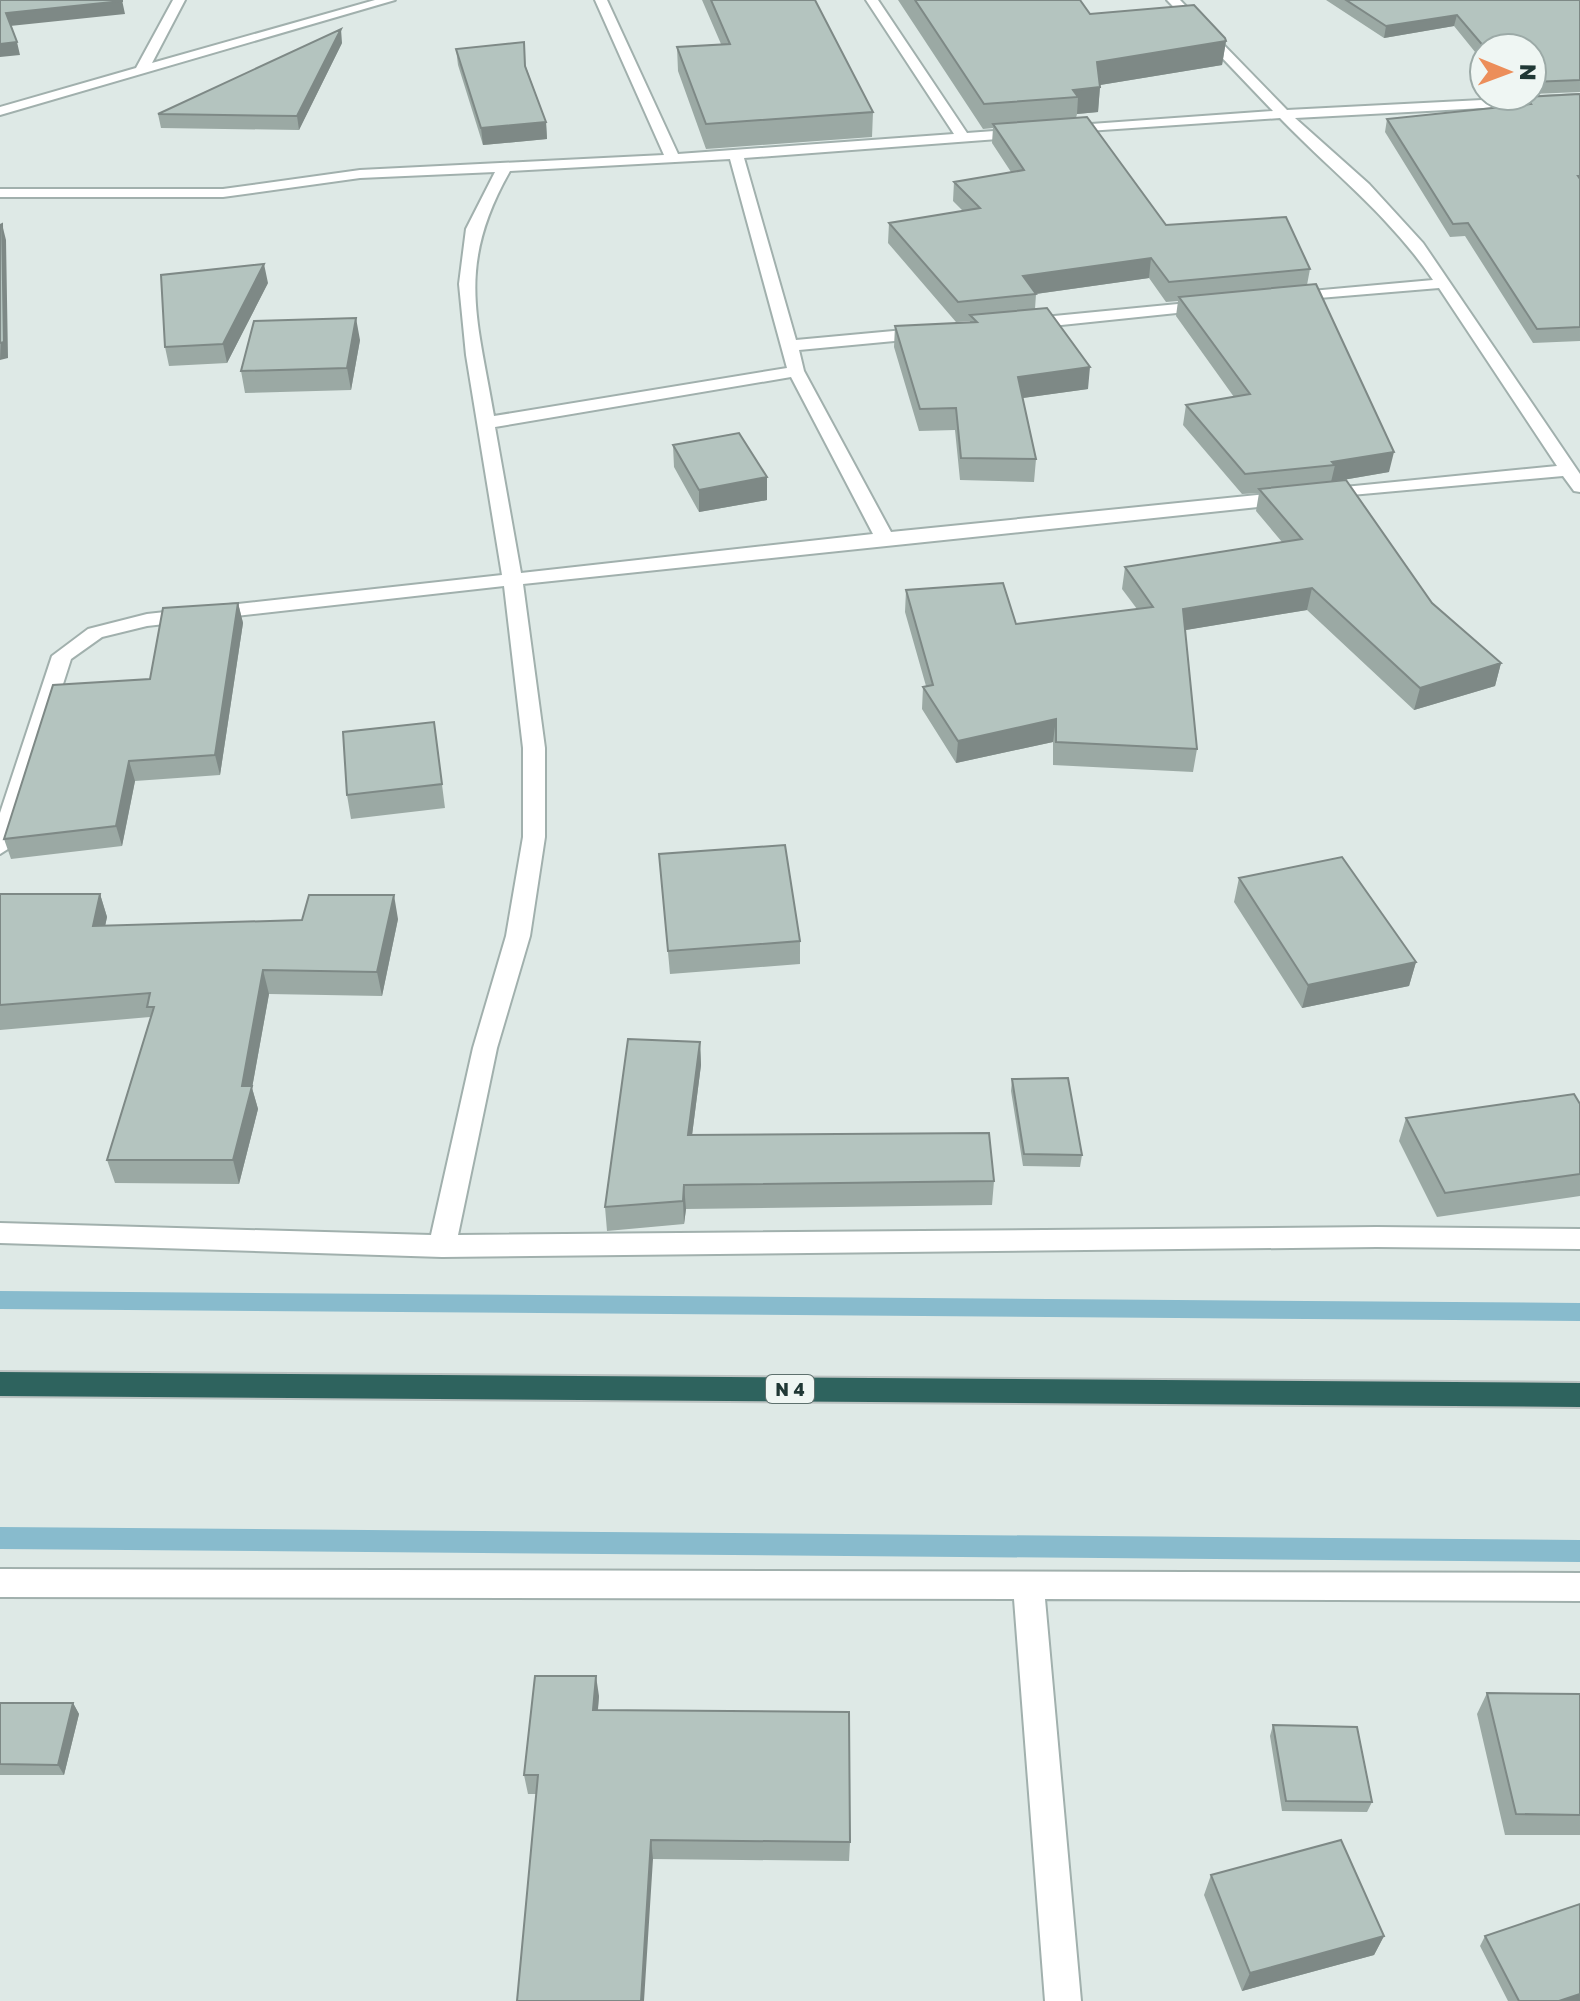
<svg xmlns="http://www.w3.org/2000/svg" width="1580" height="2001" font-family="'Golos Text',sans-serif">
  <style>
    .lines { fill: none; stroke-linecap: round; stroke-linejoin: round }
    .stream { fill: #88bbcd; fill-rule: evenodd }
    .minor-casing { stroke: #a1b0ad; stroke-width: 4 }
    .highway-casing { stroke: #bcc3c2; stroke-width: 4 }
    .minor { fill: #fff; fill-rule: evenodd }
    .highway { fill: #2e635e; fill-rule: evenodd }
    .wall { fill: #9ba9a4 }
    .shaded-wall { fill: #7e8986 }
    .building { fill: #b4c4bf; stroke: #7e8986; stroke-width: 2 }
    .labels { text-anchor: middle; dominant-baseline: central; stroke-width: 6; stroke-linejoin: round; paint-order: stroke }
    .shield { fill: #eff6f3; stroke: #5e716e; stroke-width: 2 }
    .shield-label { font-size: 18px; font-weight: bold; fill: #203835 }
  </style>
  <rect width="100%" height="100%" fill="#dee9e6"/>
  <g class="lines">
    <!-- stream -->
    <path class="stream" d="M0,1291l1580,12v18l-1580,-12z
      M0,1527l1580,13v22l-1580,-13z"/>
    <defs>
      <path id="minor" d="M173,0h12l-33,63 223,-63h20l-395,115v-8l136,-39z
        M595,0h12l71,154 276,-20 -88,-134h12l89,133 56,-4 7,4 -7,4 -279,21 52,182 130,-12 8,5 -8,5 -127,12 5,21 87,161 396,-40 9,6 -9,6 -764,80 22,164v89l-15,99 -33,112 -39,187 919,-8 203,2v20l-203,-2 -935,10 -442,-14v-20l431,12 42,-187 33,-112 17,-99v-89l-19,-162 -357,40 -45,11 -31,22 -60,188 -11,7v-41l52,-157 36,-27 59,-15 355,-39 -36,-220 -7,-71 7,-55 29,-57 -135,6 -137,19h-223v-8h223l137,-19 304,-15zM730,159l57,209 -293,48c-17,-100 -38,-150 16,-245zM791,377l82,157 -352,39 -26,-146z
        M1167,0h13l107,110 293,-15v8l-285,15 74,66 54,59 157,231v18l-6,-1 -11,-15 -245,22 -3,-4 9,-5 233,-23 -118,-178 -156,13 -2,-3 8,-5 144,-13c-43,-64 -101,-108 -153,-162l-222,15v-6l5,-1 210,-15z
        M1209,301l8,5 -2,3 -192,20 -8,-5 8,-5z
        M0,1569l1580,4v28l-535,-2 36,402h-36l-31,-402 -1014,-2z"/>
      <path id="highway" d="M0,1372l1580,11v24l-1580,-11z"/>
    </defs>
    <!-- minor casing -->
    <use href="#minor" class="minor-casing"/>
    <!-- highway casing -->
    <use href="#highway" class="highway-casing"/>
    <!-- minor -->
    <use href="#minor" class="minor"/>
    <!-- highway -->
    <use href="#highway" class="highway"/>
  </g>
  <!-- wall -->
  <path class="wall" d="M702,0h113l58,112 -1,25 -166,12 -28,-78 -1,-24 44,-3z
    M898,0h182l10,14 136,27 -4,24 -122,20 -2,27 -21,2 -1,4 90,107 144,44 -3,16 82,187 -58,10 101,121 69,60 -6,23 -81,24 -107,-100 -122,20 12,119 -4,23 -140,-7v-23l-97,21 -34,-54 1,-22 3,-1 -21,-74 1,-22 110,34 121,-15 -15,-20 3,-22 157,-25 -26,-31 3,-18 -17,1 -59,-69 3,-20 48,-8 -58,-81 2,-15 -12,1 -17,-24 -113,16 -1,15 53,80 -66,9 14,61 -2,23 -74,-2 -5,-50 -36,1 -25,-84 1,-21 75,-3v-2l-14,1 -68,-79 1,-20 74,-12 -10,-10 1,-19 57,-10 -19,-29 1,-15 -10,1z
    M1326,0h254v92l-48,2v-46h-48v15l-30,-37 -70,12z
    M342,43l-43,87 -138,-2 -3,-14z
    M456,49l70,18 20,55 1,17 -64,6 -25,-80z
    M1580,94v247l-47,2 -68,-107 -15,1 -65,-105 2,-13 136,-14 2,-8z
    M268,283l-41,80 -58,3 -4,-19z
    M360,340l-9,50 -106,3 -4,-22z
    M673,445l94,55 -68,12 -25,-45z
    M238,603l5,20 -23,152 -85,6 -13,65 -111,13 -7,-20 146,-160z
    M434,722l11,86 -94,11 -4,-24z
    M659,854l141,87v23l-130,10z
    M1239,878l177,84 -7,24 -107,22 -68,-106z
    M0,894h100l7,23 -2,9 293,-7 -16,77 -113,-2 -17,94 6,21 -19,75 -124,-1 -8,-23 43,-141v-2l-150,13z
    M700,1042l1,23 -9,70 302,46 -2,24 -306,4 -2,15 -77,7 -2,-24z
    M1012,1079l70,76 -2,12 -57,-1 -12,-75z
    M1580,1104v92l-143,21 -38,-76 7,-23z
    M1487,1693l93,1v141h-75l-28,-121z
    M599,1696l-1,14 252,132 -1,19 -196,-2 -116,-65h-9l-4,-19z
    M0,1702l73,1 6,11 -15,61h-64z
    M1273,1725l99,77 -5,10 -85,-1 -12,-75z
    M1211,1875l173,61 -10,19 -132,36 -38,-96z
    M1485,1936l95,65h-72l-28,-55z"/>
  <!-- shaded-wall -->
  <path class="shaded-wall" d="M122,0l3,14 -115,12 -4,-13z
    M1457,15l-3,11 -70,12 2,-12z
    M341,29l1,14 -43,87 -2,-14z
    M1226,41l-4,24 -128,21 3,-24z
    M17,42l3,13 -20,2v-13z
    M1100,87l-2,25 -21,2 1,-17 -5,-7z
    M546,122l1,17 -64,6 -2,-17z
    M2,224l4,16 2,118 -8,2z
    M1151,258l-2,20 -128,18 2,-20z
    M264,264l4,19 -41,80 -4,-19z
    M356,318l4,22 -9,50 -4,-22z
    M1090,367l-2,22 -72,10 2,-22z
    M1394,452l-5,20 -58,10 4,-17 -3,-3z
    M767,477v23l-68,12v-22z
    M1312,588l-5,22 -127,21 3,-22z
    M238,603l5,20 -23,152 -5,-20z
    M1501,663l-6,23 -81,24 6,-22z
    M1056,719l-3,23 -97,21 2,-22z
    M129,761l6,20 -13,65 -6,-20z
    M100,894l7,23 -7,33 -7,-24z
    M394,895l4,24 -16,77 -5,-24z
    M1416,962l-7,24 -107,22 6,-23z
    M263,970l6,24 -17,94 6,21 -19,75 -6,-24 9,-74z
    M700,1042l1,23 -12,94 -1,-24z
    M684,1185l2,24 -2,15 -1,-23z
    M596,1676l3,20 -3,33 -3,-19z
    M73,1703l6,11 -15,61 -6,-10z
    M651,1840l2,19 -9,142h-3z
    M1384,1936l-10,19 -132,36 8,-18z
    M1580,1994v7h-21z"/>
  <!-- building -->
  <path class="building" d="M0,0h122v1l-116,12 11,29 -17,2z
    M711,0h104l58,112 -167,12 -29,-77 53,-3z
    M915,0h165l10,14 104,-9 31,33 1,3 -129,21 3,25 -27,3 5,7 -94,7z
    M1346,0h234v80l-48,2v-34h-47l-28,-33 -71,11z
    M341,29l-44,87 -139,-2z
    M524,42l1,24 21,56 -65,6 -25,-79z
    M1580,94v82h-2l2,3v148l-43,2 -69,-106 -15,1 -66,-105 144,-15 -6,-7z
    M1087,117l79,108 120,-8 24,52 -141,13 -18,-24 -128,18 13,18 -78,8 -69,-79 91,-15 -26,-26 70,-12 -31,-46z
    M2,224l2,118 -4,1v-118z
    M264,264l-41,80 -58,3 -4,-72z
    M1316,284l78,168 -62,10 3,3 -90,9 -59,-69 64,-11 -71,-97z
    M1047,308l43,59 -72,10 18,82 -75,-1 -5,-50 -36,1 -25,-83 82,-4 -7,-7z
    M356,318l-9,50 -106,3 13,-50z
    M739,433l28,44 -68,13 -26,-45z
    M1346,480l86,123 69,60 -81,25 -108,-100 -129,21 14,140 -141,-7v-23l-98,22 -35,-54 10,-2 -27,-95 97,-7 13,41 137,-17 -28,-40 177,-28 -43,-50z
    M238,603l-23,152 -86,6 -13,65 -112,13 49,-154 97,-6 13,-71z
    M434,722l8,62 -95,11 -4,-63z
    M785,845l15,96 -132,10 -9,-97z
    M1342,857l74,105 -108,23 -69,-107z
    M0,894h100l-7,32 209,-6 7,-25h85l-17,77 -114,-2 -21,116h10l-19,74h-126l47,-153h-7l3,-14 -150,12z
    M628,1039l72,3 -12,93 301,-2 5,48 -310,4 -1,16 -78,6z
    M1068,1078l14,77 -58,-1 -12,-75z
    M1574,1094l6,10v70l-135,19 -39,-75z
    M535,1676h61l-3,34 256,2 1,130 -199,-2 -10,161h-124l21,-226h-14z
    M1487,1693l93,1v121l-64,-1z
    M0,1703h73l-15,62 -58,-1z
    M1273,1725l84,2 15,75 -86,-1z
    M1341,1840l43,96 -134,37 -39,-98z
    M1580,1904v90l-21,7h-40l-34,-65z"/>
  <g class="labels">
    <!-- shield labels -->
    <rect class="shield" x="766" y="1375" width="48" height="28" rx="6"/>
    <g class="shield-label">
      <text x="790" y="1389">N 4</text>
    </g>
  </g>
  <!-- north arrow -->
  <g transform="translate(1508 72) rotate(91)"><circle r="38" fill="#eff6f3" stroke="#9caaa7" stroke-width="2"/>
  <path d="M0-6L14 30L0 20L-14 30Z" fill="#ec8e5a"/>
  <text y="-12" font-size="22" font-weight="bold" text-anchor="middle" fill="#203835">N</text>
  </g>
</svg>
